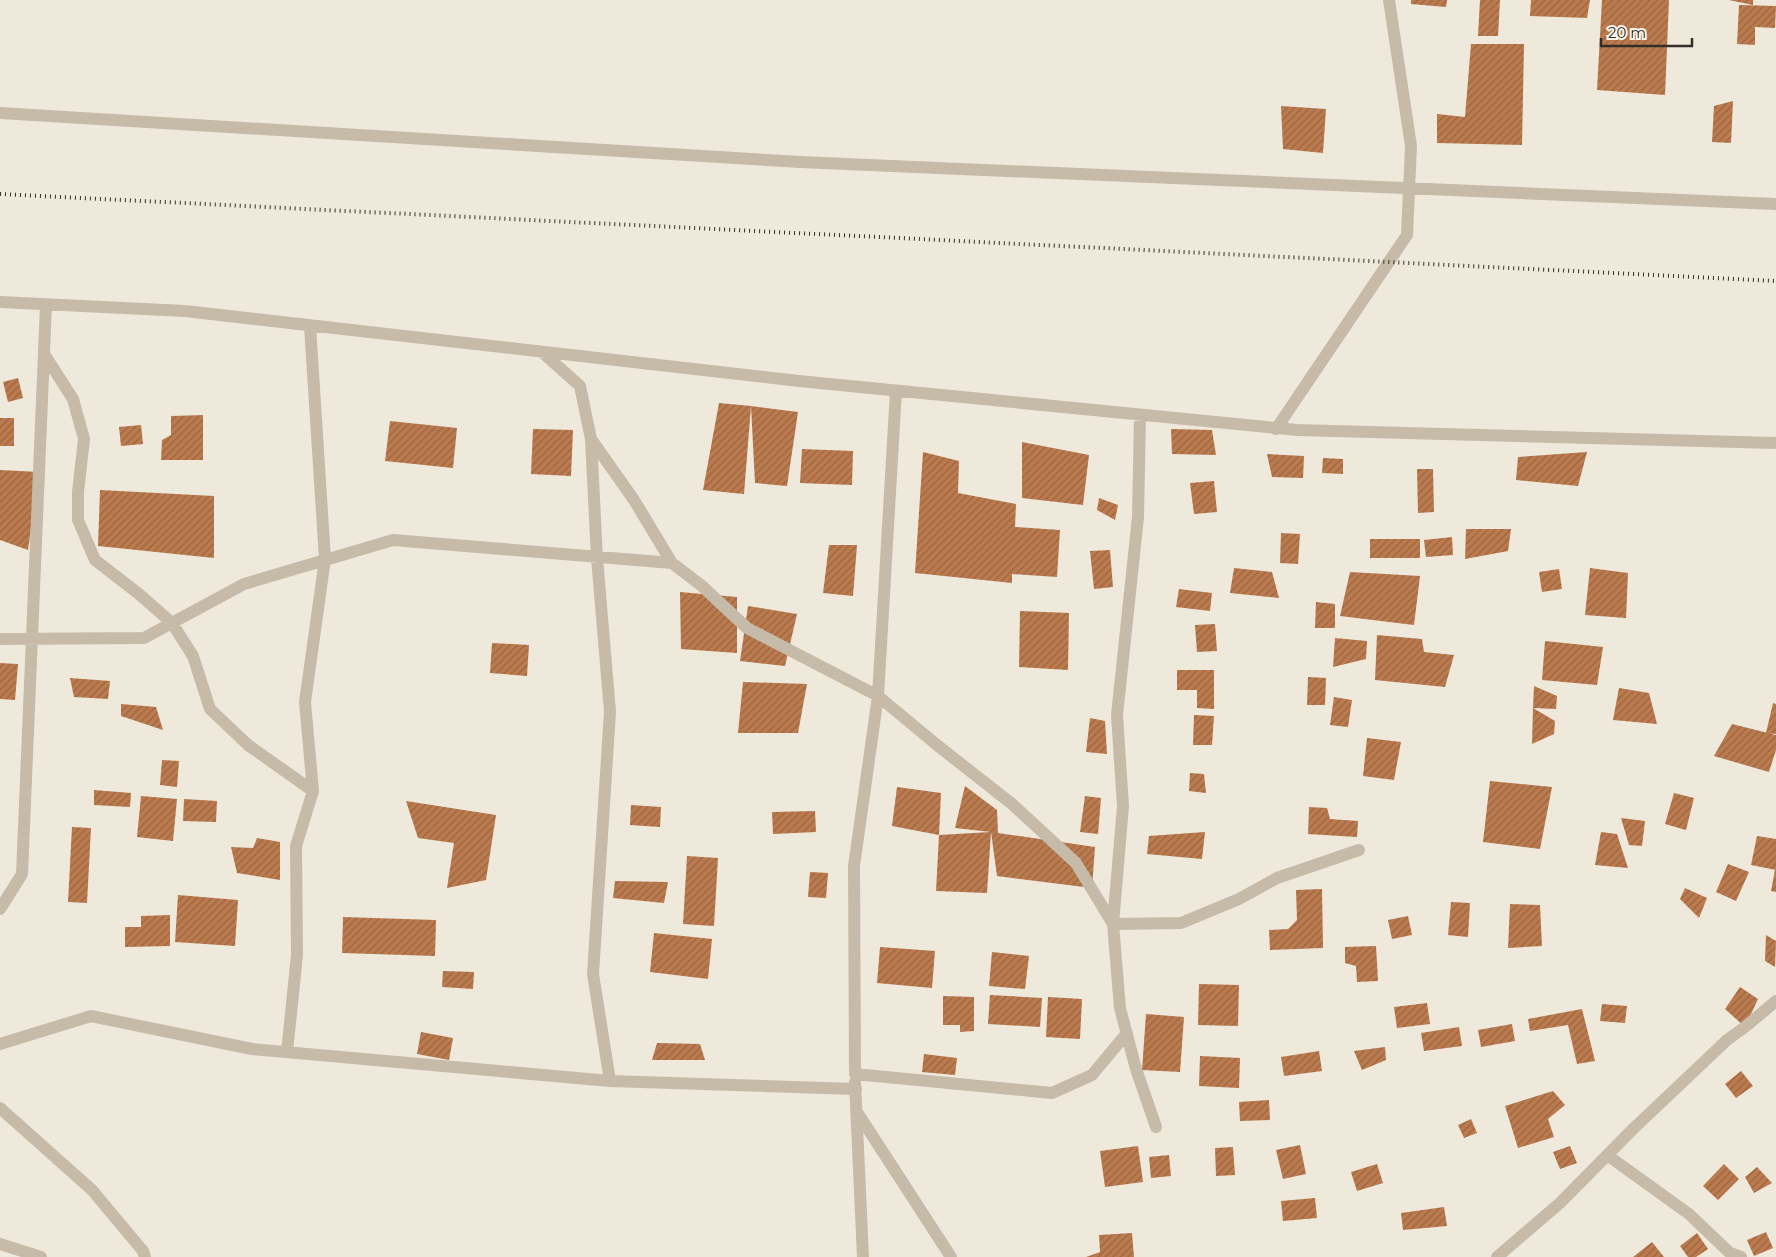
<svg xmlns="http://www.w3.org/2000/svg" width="1776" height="1257" font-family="Montserrat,sans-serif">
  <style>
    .building { fill: url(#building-hatch) }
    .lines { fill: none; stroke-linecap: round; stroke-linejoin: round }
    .minor { stroke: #c6bba9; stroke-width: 12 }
    .rail { stroke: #342e28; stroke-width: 4; stroke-dasharray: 1 4; stroke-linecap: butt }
  </style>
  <defs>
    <pattern id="building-hatch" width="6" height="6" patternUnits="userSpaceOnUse" patternTransform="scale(1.25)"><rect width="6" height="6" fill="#bb7b4e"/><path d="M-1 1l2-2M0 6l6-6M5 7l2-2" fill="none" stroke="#996541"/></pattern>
  </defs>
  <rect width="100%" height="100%" fill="#efe9dc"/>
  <!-- building -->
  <path class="building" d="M1411,0h36l-1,7 -35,-3z
    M1480,0h20l-2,36h-20z
    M1531,0h59l-3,18 -57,-2z
    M1602,0h67l-4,95 -68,-5z
    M1729,0h24v5z
    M1739,5l37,1 -1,22 -20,-1v18l-18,-1z
    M1471,44h53l-2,101 -85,-2v-29l28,3z
    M1733,101l-2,42 -19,-1 2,-36z
    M1281,106l45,3 -3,44 -40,-4z
    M18,378l5,20 -15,4 -5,-20z
    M719,403l32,3 -7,88 -41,-4z
    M751,406l47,6 -11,74 -32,-3z
    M203,415v45h-42l1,-20 9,-5v-19z
    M0,418h14v28h-14z
    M390,421l67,7 -4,40 -68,-7z
    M141,425l2,19 -22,2 -2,-19z
    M533,429l40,1 -2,46 -40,-2z
    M1171,429l41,1 4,25 -44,-1z
    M1022,442l67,13 -6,50 -61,-7z
    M802,449l51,2 -1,34 -52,-2z
    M923,452l36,9 -1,32 58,11 -1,23 45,3 -3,47 -45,-3v9l-97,-10z
    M1587,452l-9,34 -62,-6 2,-23z
    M1267,454l37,2 -1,22 -31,-1z
    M1323,458l20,1v15l-21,-1z
    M1417,469h16l1,43 -16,1z
    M0,470l39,2 -11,78 -28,-10z
    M1214,481l3,31 -23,2 -4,-31z
    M100,490l114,6v62l-116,-12z
    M1099,498l19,7 -3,15 -18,-10z
    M1466,529h45l-3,22 -43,8z
    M1281,533l19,1 -2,30 -18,-1z
    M1452,537l1,18 -27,2 -2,-17z
    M1370,539h50v19h-50z
    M829,545h28l-4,51 -30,-3z
    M1110,550l3,37 -19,2 -4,-38z
    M1234,568l38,4 7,26 -49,-5z
    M1590,568l38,5 -2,45 -41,-3z
    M1559,569l3,20 -20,3 -3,-20z
    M1350,572l70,4 -6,49 -74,-9z
    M1179,589l33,4 -2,18 -34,-4z
    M680,592l57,5v56l-56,-4z
    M1316,602l19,2v24h-20z
    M748,606l49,8 -12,52 -45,-5z
    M1020,611l49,2 -1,57 -49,-3z
    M1215,624l2,27 -20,1 -2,-27z
    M1377,635l45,4 2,13 30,3 -9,32 -70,-7z
    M1335,638l32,3 -1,18 -33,8z
    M1545,641l58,6 -6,38 -55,-5z
    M492,643l37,2 -2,31 -37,-3z
    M0,663l18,1 -3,36 -15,-1z
    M1177,670h37v39l-17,-1v-18h-20z
    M1308,677l18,1 -1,27h-18z
    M70,678l40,3 -2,18 -34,-2z
    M743,682l64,2 -9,49h-60z
    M1534,686l23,10 -1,13 -23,-1z
    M1619,688l30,5 8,31 -44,-4z
    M1334,697l18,3 -4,27 -18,-2z
    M1773,703l3,1v30l-10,-1z
    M121,704l35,3 7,23 -42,-14z
    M1533,708l22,13 -1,13 -22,10z
    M1194,715l20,1 -2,29h-19z
    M1090,718l15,3 2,33 -21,-2z
    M1732,724l44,11v15l-7,22 -55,-16z
    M1367,738l34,4 -7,38 -31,-4z
    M162,760l17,1 -2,26 -17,-2z
    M1190,773l14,1 2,19 -17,-2z
    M1490,781l62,6 -12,62 -57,-7z
    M965,786l32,24 1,23 97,14 -3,41 -95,-12 -6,-44 -4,61 -51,-2 3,-56 52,-3 -36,-4z
    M897,787l44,6 -2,42 -47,-9z
    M94,790l37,3 -1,14 -36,-2z
    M1674,793l20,5 -8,32 -21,-6z
    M141,796l36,3 -4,42 -36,-4z
    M1085,796l16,2 -3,36 -18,-2z
    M184,799l33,2 -1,21 -33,-1z
    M406,801l90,14 -10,65 -39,8 7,-45 -36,-5z
    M631,805l30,2 -1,20 -30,-2z
    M1309,807l18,1 3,11 28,2 -1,16 -49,-3z
    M815,811l1,21 -43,2 -1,-22z
    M1621,818l24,3 -3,25 -13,-1z
    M72,827l19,1 -4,75 -19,-1z
    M1205,832l-3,27 -55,-5 2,-18z
    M1601,832l16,2 11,34 -33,-3z
    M1757,836l19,3v31l-25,-5z
    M257,838l23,4v38l-43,-7 -6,-26 22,1z
    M687,856l31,2 -4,68 -31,-2z
    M1728,864l21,8 -13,29 -20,-9z
    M1775,870h1v22l-5,-1z
    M810,872l18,1 -2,25 -18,-1z
    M615,881l53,1 -4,21 -51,-5z
    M1685,888l22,10 -8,20 -19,-19z
    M1322,889l1,59 -53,2 -1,-20 19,-1 9,-9 -1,-30z
    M178,895l60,5 -3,46 -60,-4z
    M1451,902l19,1 -2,34 -20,-2z
    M1510,904l30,1 2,41 -34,2z
    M170,915v31l-45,1v-20h16v-11z
    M1408,916l4,19 -20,4 -4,-19z
    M343,917l93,3 -1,36 -93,-3z
    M654,933l58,6 -4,40 -58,-7z
    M1766,935l10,6 -1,26 -10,-6z
    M1376,946l2,35 -21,1 -1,-16 -11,-3v-16z
    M880,947l55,4 -3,37 -55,-5z
    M992,952l37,4 -4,33 -36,-3z
    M443,971l31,1 -1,17 -31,-2z
    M1199,984l40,1 -1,41 -40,-1z
    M1740,987l18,12 -13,28 -20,-18z
    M990,995l52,3 -2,29 -52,-3z
    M943,996l31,1v34l-14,1v-7h-17z
    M1048,997l34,2 -2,40 -34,-2z
    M1427,1003l3,21 -33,4 -3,-21z
    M1602,1004l25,2 -2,17 -25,-2z
    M1582,1009l13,52 -18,3 -9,-39 -38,6 -2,-12z
    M1146,1014l38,3 -4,55 -38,-2z
    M1512,1024l3,17 -34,6 -3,-17z
    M1459,1027l3,19 -38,5 -3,-18z
    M421,1032l32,6 -4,22 -32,-6z
    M657,1043l43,1 5,16h-53z
    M1385,1047l1,13 -24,10 -8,-19z
    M1319,1051l3,20 -38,5 -3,-19z
    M924,1054l33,4 -2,17 -33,-3z
    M1200,1056l40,2 -1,30 -40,-2z
    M1741,1071l12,15 -17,12 -11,-14z
    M1553,1091l12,14 -17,14 6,18 -36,11 -13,-42z
    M1269,1100l1,20 -30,1 -1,-19z
    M1471,1119l6,14 -13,5 -6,-13z
    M1300,1145l6,29 -23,5 -7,-29z
    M1138,1146l5,36 -38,5 -5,-36z
    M1570,1146l7,17 -17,6 -7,-17z
    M1233,1147l2,28 -19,1 -1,-28z
    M1169,1155l2,21 -20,2 -2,-21z
    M1377,1164l6,19 -26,8 -6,-19z
    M1724,1164l15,15 -21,21 -15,-14z
    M1757,1167l15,16 -18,10 -9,-16z
    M1315,1198l2,20 -34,3 -2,-20z
    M1444,1207l3,19 -44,4 -2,-17z
    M1766,1232l7,16 -19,8 -7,-16z
    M1132,1233l2,24h-48l14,-5 -1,-17z
    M1697,1233l11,16 -12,8h-8l-8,-11z
    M1652,1242l12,15h-31z"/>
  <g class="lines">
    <!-- minor -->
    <path class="minor" d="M0,113l800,49 976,42
      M0,302l185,9 614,70 498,49 479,13
      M542,352l38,34 11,53 43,61 38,63 30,23 45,42 131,68 59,49 75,59 64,59 37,61 68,-1 58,-24 38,-21 82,-28
      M44,354l29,45 11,40 -6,53v28l17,40 44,34 33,29 21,33 17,53 38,36 65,46
      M896,391l-18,305 -24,170 1,208 197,19 40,-18 35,-42
      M1140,415l-2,102 -21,198 6,91 -10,118 7,84 16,61 20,58
      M1276,429l131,-194 4,-89 -22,-146
      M591,439l6,119 13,154 -17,262 17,107
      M0,639l144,-1 100,-54 149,-44 279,23
      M0,909l22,-35 24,-569
      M0,1044l91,-28 161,33 358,32 246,8
      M287,1052l10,-97 -1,-109 17,-55 -8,-89 20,-143 -15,-233
      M855,1082l8,175
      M0,1108l92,82 51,61 2,6
      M857,1112l94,145
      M1607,1155l82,59 41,39 11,4
      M0,1244l41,13
      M1497,1257l63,-54 73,-74 94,-89 18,-13 31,-26"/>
    <!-- rail -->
    <path class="rail" d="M0,194l1776,87"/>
  </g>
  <!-- scale -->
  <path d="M1601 38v8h91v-8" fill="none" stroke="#342e28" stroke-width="2.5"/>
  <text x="1608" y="38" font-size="15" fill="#342e28" stroke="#f8f3e8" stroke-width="4" paint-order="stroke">20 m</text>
</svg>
